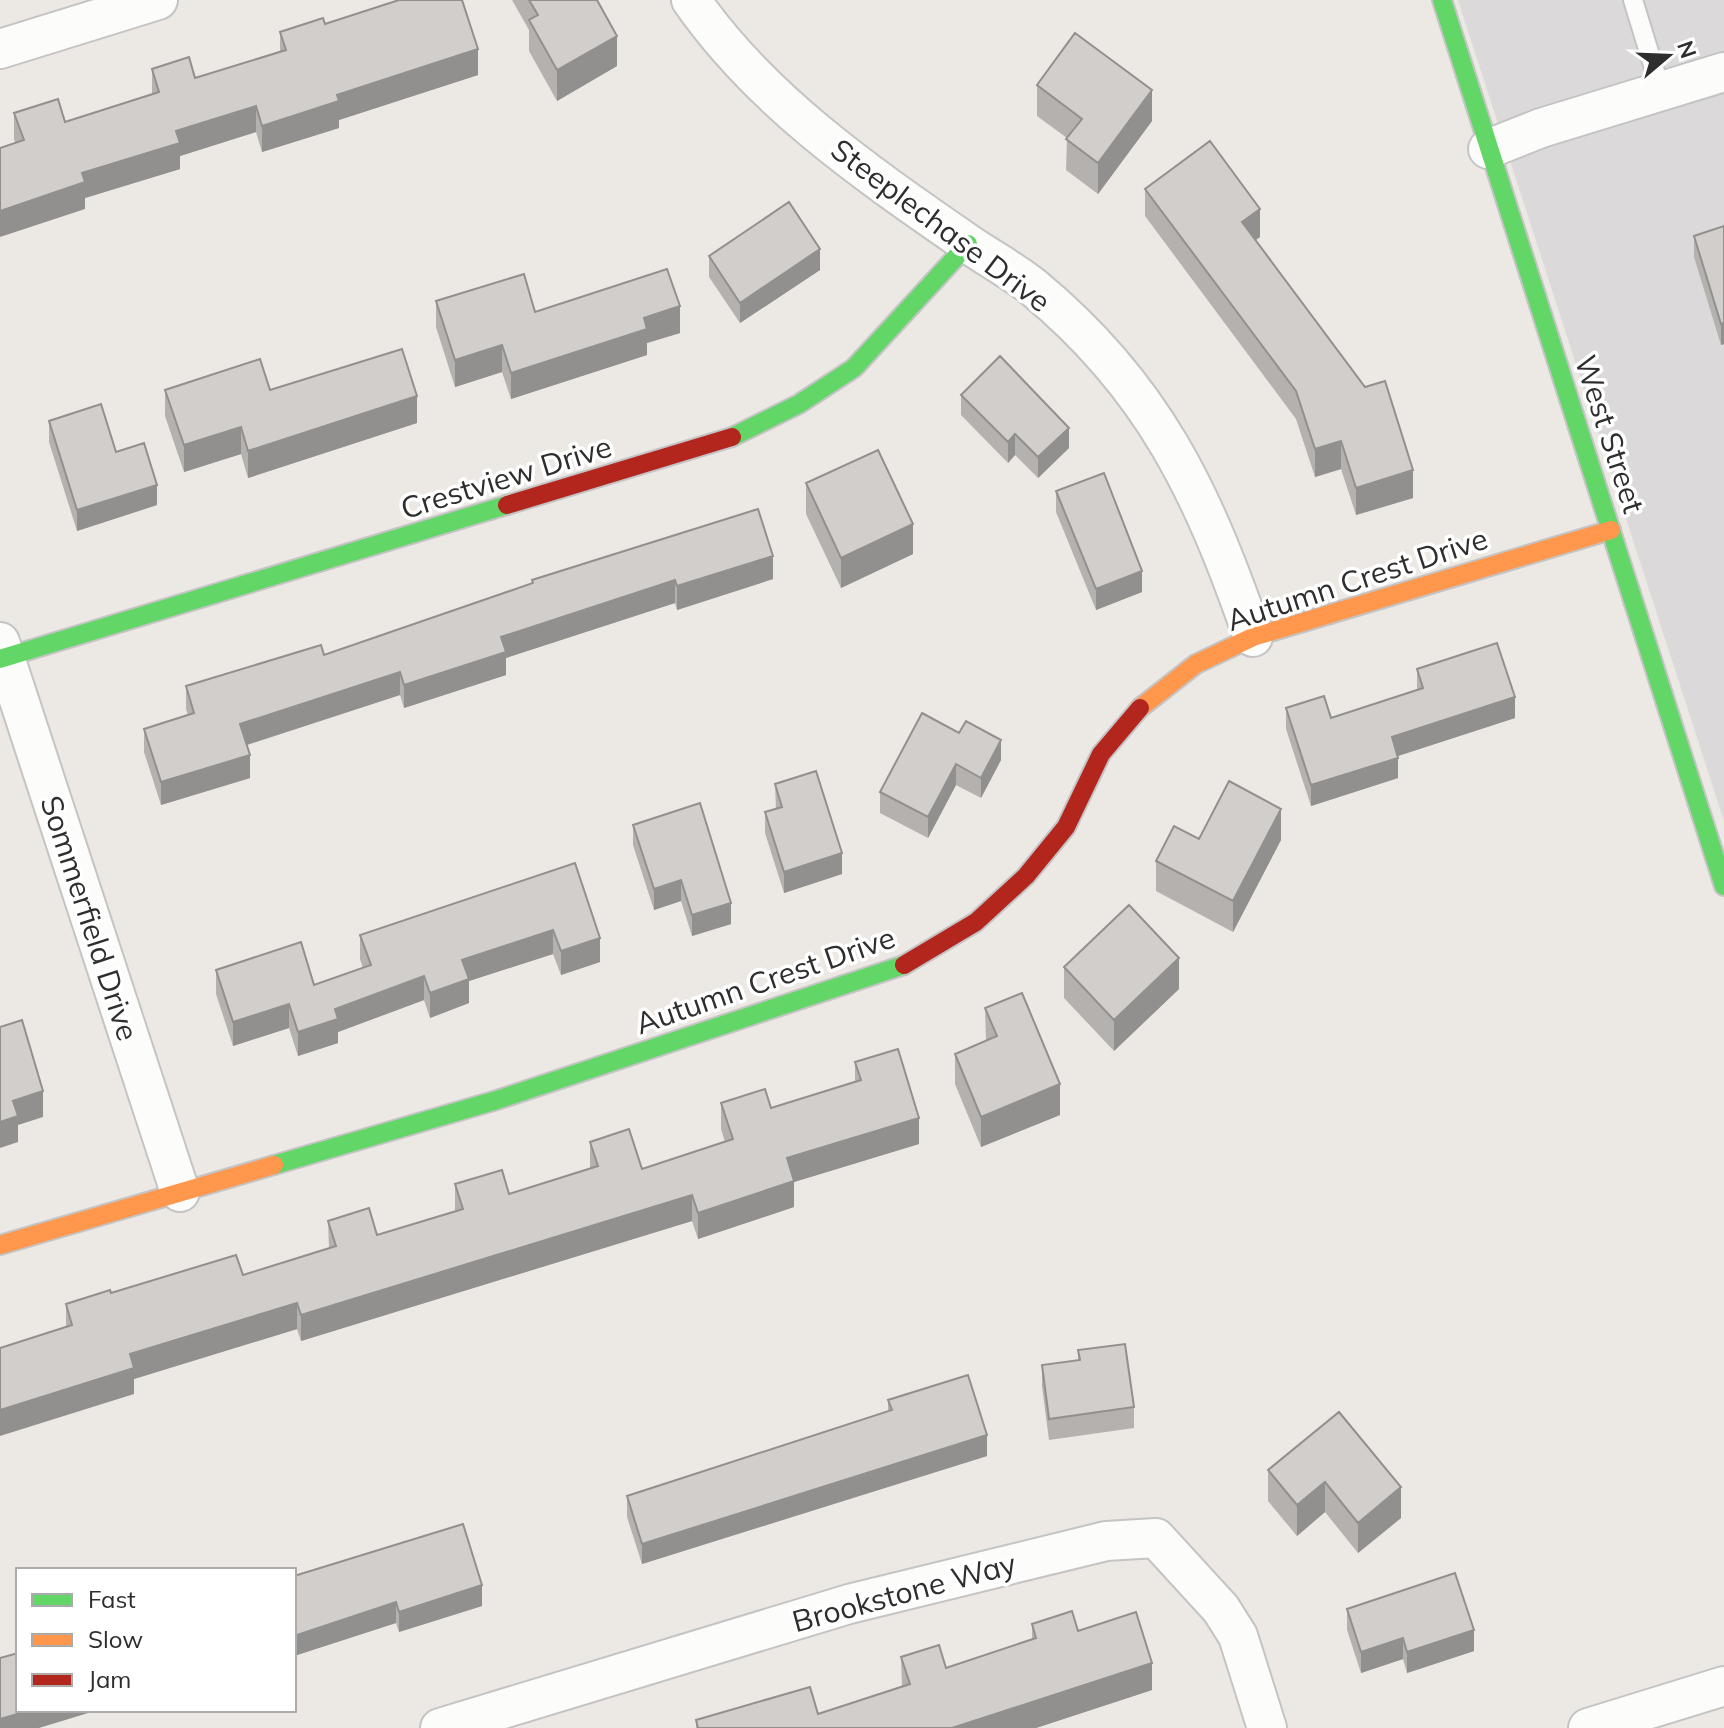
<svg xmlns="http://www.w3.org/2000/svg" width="1724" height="1728" font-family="Mulish,sans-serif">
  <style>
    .industrial { fill: #dcd9db }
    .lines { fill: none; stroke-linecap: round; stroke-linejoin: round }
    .lane-casing { stroke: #c5c4c5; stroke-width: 22 }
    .street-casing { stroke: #c5c4c5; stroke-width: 42 }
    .fast-casing { stroke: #c5c4c5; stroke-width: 22 }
    .slow-casing { stroke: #c5c4c5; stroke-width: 22 }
    .jam-casing { stroke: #c5c4c5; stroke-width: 22 }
    .lane { stroke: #fcfcfb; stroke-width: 18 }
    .street { stroke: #fcfcfb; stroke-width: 38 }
    .fast { stroke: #63d668; stroke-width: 18 }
    .slow { stroke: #ff974d; stroke-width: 18 }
    .jam { stroke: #b3261e; stroke-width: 18 }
    .wall { fill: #b4b1af }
    .shaded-wall { fill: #92908e }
    .building { fill: #d1cecb; stroke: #92908e; stroke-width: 2 }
    .labels { text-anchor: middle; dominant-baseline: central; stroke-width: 7; stroke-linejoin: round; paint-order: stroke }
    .street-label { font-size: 30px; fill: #2e2e2e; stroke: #fff }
  </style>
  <rect width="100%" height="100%" fill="#ece8e4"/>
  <!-- industrial -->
  <path class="industrial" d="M1458,0h266v821z"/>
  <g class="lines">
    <defs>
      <path id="lane" d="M1633,0l28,91"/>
      <path id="street" d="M691,0c71,102 175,173 276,243 22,15 46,28 66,44 121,100 170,206 220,350
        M0,49l158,-49
        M1488,149l53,-21 183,-56
        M0,642l180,550
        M440,1728l409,-124 257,-63 50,-3 65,71 17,27 29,92
        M1588,1728l136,-42"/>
      <path id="fast" d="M1442,0l282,886
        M732,437l67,-33 55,-36 114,-124
        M0,659l507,-154
        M274,1165l223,-65 407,-135"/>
      <path id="slow" d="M1140,708l56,-44 57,-27 358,-107
        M0,1245l274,-80"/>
      <path id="jam" d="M507,505l225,-68
        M904,965l72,-43 50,-46 40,-49 35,-73 39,-46"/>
    </defs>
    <!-- lane casing -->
    <use href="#lane" class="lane-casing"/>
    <!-- street casing -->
    <use href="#street" class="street-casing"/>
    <!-- fast casing -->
    <use href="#fast" class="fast-casing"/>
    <!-- slow casing -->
    <use href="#slow" class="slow-casing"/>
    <!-- jam casing -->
    <use href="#jam" class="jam-casing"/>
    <!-- lane -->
    <use href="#lane" class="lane"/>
    <!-- street -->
    <use href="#street" class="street"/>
    <!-- fast -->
    <use href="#fast" class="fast"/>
    <!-- slow -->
    <use href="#slow" class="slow"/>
    <!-- jam -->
    <use href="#jam" class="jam"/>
  </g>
  <!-- wall -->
  <path class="wall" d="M512,0h85l20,66 -60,35 -28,-50v-21z
    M325,24l153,51 -139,45v8l-77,24 -6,-20 -76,24v13l-95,29v11l-70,-67 -1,-3v-26l51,9 87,-28v-25l43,9 85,-27v-19z
    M1037,85l115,36 -54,73 -32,-24 1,-32 -30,-22z
    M1145,189l115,48 -4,3 157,258 -57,17 -15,-46 -26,8 -19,-58 -151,-203z
    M1724,226v118l-3,1 -27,-88v-21z
    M709,256l111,14 -80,53 -31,-46z
    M436,301l99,11 145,21 -33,10v12l-136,44 -9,-27 -47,15 -19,-60z
    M165,390h105l147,33 -169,55 -7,-24 -57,18 -19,-56z
    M961,395l108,53 -31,30 -23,-23 -7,8 -47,-48z
    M49,421l67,31 41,53 -80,26 -28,-89z
    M806,483l107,71 -72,34 -35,-74z
    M1056,491l86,101 -46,18 -40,-98z
    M773,579l-96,31 -2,-7 -169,55v17l-102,33 -4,-13 -153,50 3,33 -89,27 -17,-53v-23l44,-14 -2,-6v-23l138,-31 208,-72v-3z
    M1417,669l98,49 -118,38 1,22 -87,28 -25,-77v-21l45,10 86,-28z
    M922,713l79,47 -20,38 -25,-13 -28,53 -48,-25v-21z
    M775,784l67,90 -58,19 -19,-60v-21l11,-3z
    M633,825l98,99 -39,12 -11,-35 -27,9 -21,-65z
    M1199,839l82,1 -48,92 -77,-41v-30z
    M575,863l25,99 -39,13 -8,-21 -84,27v22l-39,15 -6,-18 -86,32v11l-40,13 -9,-28 -56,18 -17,-52v-24l98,15 49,-17 -3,-9v-24z
    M1064,967l115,22 -65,62 -50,-53z
    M985,1008l75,107 -79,32 -26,-63v-30l31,-13z
    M855,1062l64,82 -125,38v25l-96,32 -6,-18 -391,120 -4,-12 -163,50v15l-68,-67v-23l45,-11 132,-18 86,-26 -1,-28 49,14 78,-24v-27l54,10 81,-26v-26l52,27 83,-27 -4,-13v-26l50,5 84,-26z
    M1078,1350l56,57v21l-85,12 -7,-54v-21l36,-5z
    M888,1400l99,56 -345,108 -15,-47v-21l261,-84z
    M1339,1412l62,106 -43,35 -33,-41 -28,24 -29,-35v-31z
    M294,1576l188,30 -83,26 -3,-9 -102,33z
    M1347,1609l127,42 -67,22 -4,-14 -42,14 -14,-43z
    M1032,1624l46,7 74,59 -116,38h-340v-8l122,-6 84,-27 -1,-30 45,11 86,-28z"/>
  <!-- shaded-wall -->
  <path class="shaded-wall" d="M617,36v30l-60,35v-31z
    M478,49v26l-139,45v8l-77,24v-26l75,-31z
    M1152,90v31l-54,73v-31z
    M256,106v26l-76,24v13l-95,29v11l-85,28v-26l176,-80z
    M1260,209v28l-18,12v-27z
    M820,249v21l-80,53v-20z
    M680,306v27l-33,10v12l-136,44v-26l133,-55z
    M1724,323v21l-3,1v-21z
    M502,345v27l-47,15v-27z
    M417,396v27l-169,55v-27z
    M241,427v27l-57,18v-27z
    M1069,428v20l-31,30v-21z
    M1015,434v21l-7,8v-21z
    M1341,441v28l-26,8v-28z
    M1413,470v28l-57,17v-27z
    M157,485v20l-80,26v-21z
    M913,524v30l-72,34v-30z
    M773,556v23l-96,31v-24z
    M1142,571v21l-46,18v-21z
    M675,580v23l-169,55v17l-102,33v-23l97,-48z
    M400,672v23l-160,52v-23z
    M1515,697v21l-123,40v-21z
    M1001,740v20l-20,38v-20z
    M250,755v23l-89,27v-23z
    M1398,758v20l-87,28v-21z
    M956,764v21l-28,53v-21z
    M1281,809v31l-48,92v-31z
    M842,853v21l-58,19v-21z
    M681,880v21l-27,9v-21z
    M731,903v21l-39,12v-21z
    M553,930v24l-84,27v22l-39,15v-25l32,-33z
    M600,938v24l-39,13v-24z
    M1179,958v31l-65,62v-31z
    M424,976v24l-86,32v11l-40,13v-24l37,-23z
    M289,1004v24l-56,18v-24z
    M1060,1084v31l-79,32v-30z
    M43,1091v26l-25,8v17l-18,6v-26l13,-21z
    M919,1118v26l-125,38v25l-96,32v-26l89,-55z
    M692,1195v26l-391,120v-26z
    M297,1303v26l-163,50v15l-134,42v-26l130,-56z
    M987,1435v21l-345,108v-20z
    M1325,1482v30l-28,24v-31z
    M1401,1487v31l-43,35v-30z
    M482,1585v21l-83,26v-20z
    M396,1602v21l-102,33v-20z
    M1474,1630v21l-67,22v-21z
    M1403,1638v21l-42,14v-21z
    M1152,1663v27l-116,38h-84z
    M31,1710h67l-59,18h-39v-9z"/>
  <!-- building -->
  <path class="building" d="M399,0h63l16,49 -141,46 2,6 -77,25 -6,-20 -80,25 4,12 -98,30 3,9 -85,29v-63l24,-8 -10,-27 44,-14 7,23 94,-30 -7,-23 37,-12 6,21 91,-28 -6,-18 43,-14 2,6z
    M529,0h68l20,36 -60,34 -28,-50 9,-5z
    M1075,33l77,57 -54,73 -32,-24 16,-20 -45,-34z
    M1210,141l50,68 -18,13 123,165 20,-6 28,89 -57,18 -15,-47 -26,8 -19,-58 -151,-202z
    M789,202l31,47 -80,54 -31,-47z
    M1724,226v97l-3,1 -27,-88z
    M667,269l13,37 -36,12 3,11 -136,44 -9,-28 -47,15 -19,-59 88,-27 11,38z
    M402,349l15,47 -169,55 -7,-24 -57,18 -19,-55 95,-31 10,31z
    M1000,356l69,72 -31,29 -23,-23 -7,8 -47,-47z
    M101,404l15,48 28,-9 13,42 -80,25 -28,-89z
    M878,450l35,74 -72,34 -35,-75z
    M1104,473l38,98 -46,18 -40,-98z
    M758,509l15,47 -96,30 -2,-6 -174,57 5,15 -102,33 -4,-13 -160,52 10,31 -89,27 -17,-53 50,-16 -8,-27 135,-41 3,10 209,-72 -1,-3z
    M1497,643l18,54 -123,40 6,21 -87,27 -25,-77 38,-12 7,22 92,-30 -6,-19z
    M922,713l37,20 7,-12 35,19 -20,38 -25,-14 -28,53 -48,-25z
    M816,771l26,82 -58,19 -19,-60 17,-5 -7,-23z
    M1229,781l52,28 -48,92 -77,-40 18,-35 25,13z
    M700,803l31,100 -39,12 -11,-35 -27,9 -21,-64z
    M575,863l25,75 -39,13 -8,-21 -91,30 7,19 -39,14 -6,-17 -89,33 3,10 -40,13 -9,-28 -56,18 -17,-52 85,-28 13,43 57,-20 -11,-30z
    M1129,905l50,53 -65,62 -50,-53z
    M1022,993l38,91 -79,33 -26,-63 42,-18 -12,-28z
    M22,1020l21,71 -30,10 5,15 -18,6v-95z
    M898,1049l21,69 -132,40 7,23 -96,32 -6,-18 -391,120 -4,-12 -167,51 4,14 -134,42v-62l72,-23 -6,-21 44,-14 1,3 125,-38 7,20 93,-29 -8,-25 41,-13 8,27 86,-26 -8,-25 47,-14 7,24 89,-28 -8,-24 39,-13 13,40 91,-30 -12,-36 44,-14 6,19 90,-28 -6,-18z
    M1125,1344l9,63 -85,12 -7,-54 38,-5 -2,-10z
    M968,1375l19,60 -345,109 -15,-48 265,-86 -4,-10z
    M1339,1412l62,75 -43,36 -33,-41 -28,23 -29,-35z
    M463,1524l19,61 -83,27 -3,-10 -102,34v-60z
    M1455,1573l19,57 -67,22 -4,-14 -42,14 -14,-43z
    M1072,1611l6,20 58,-19 16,51 -200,65h-254l-2,-8 114,-33 8,27 92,-30 -9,-27 38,-12 7,23 90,-30 -4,-14z
    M18,1653v57h13l-31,9v-61z"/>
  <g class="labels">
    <!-- street labels -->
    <g class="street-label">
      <text transform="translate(941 225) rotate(37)">Steeplechase Drive</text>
      <text transform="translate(1610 434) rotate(72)">West Street</text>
      <text transform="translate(506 477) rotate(-17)">Crestview Drive</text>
      <text transform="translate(1357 579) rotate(-18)">Autumn Crest Drive</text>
      <text transform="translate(90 918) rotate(72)">Sommerfield Drive</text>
      <text transform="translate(765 980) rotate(-19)">Autumn Crest Drive</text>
      <text transform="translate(904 1592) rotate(-15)">Brookstone Way</text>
    </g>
  </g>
  <!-- legend -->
  <rect x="16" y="1568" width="280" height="144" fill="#ffffff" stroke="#ababab" stroke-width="2"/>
  <rect x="32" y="1594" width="40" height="12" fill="#63d668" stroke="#ababab" stroke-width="2"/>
  <text x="88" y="1608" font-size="24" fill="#2e2e2e">Fast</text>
  <rect x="32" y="1634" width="40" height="12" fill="#ff974d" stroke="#ababab" stroke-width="2"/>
  <text x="88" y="1648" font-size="24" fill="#2e2e2e">Slow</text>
  <rect x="32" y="1674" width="40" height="12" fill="#b3261e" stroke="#ababab" stroke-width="2"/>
  <text x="88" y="1688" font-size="24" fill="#2e2e2e">Jam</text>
  <!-- north arrow -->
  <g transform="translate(1668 56) rotate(71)" stroke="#ffffff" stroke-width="6" paint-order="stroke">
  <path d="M0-6L14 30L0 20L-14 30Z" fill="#2e2e2e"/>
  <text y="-12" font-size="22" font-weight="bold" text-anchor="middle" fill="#2e2e2e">N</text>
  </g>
</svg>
